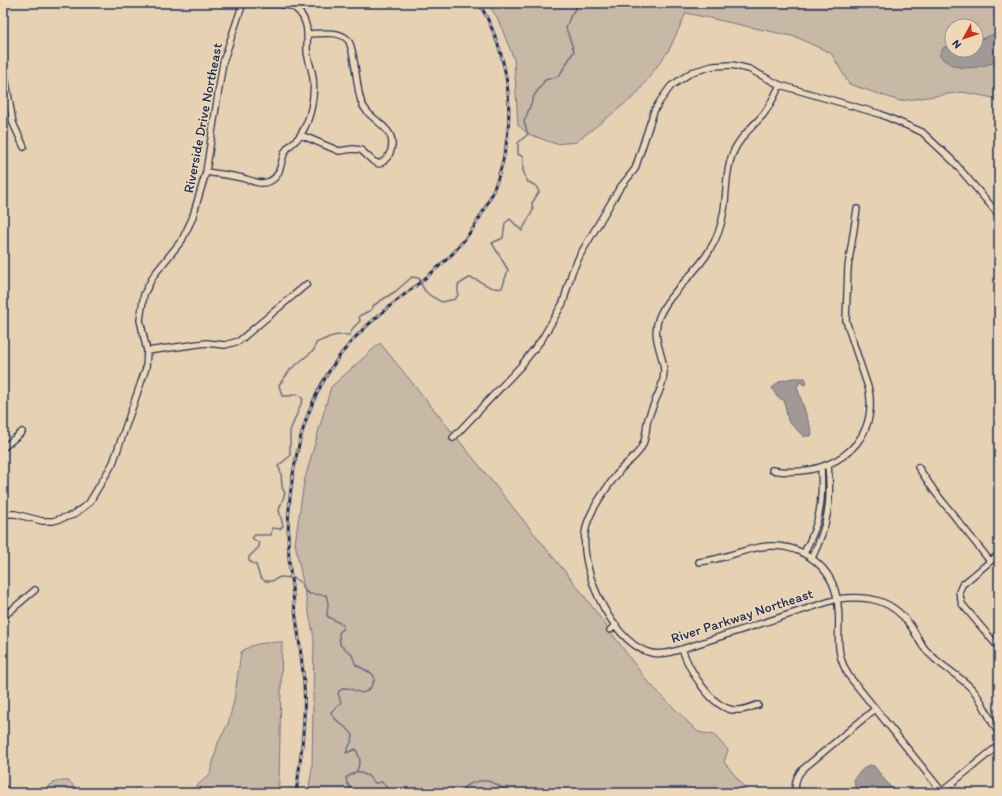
<svg xmlns="http://www.w3.org/2000/svg" width="1002" height="796" font-family="Itim,sans-serif">
  <style>
    .green { fill: #c8b9a7; stroke: #727482; fill-rule: evenodd }
    .water { fill: #a09996; stroke: #6b6f80 }
    .lines { fill: none; stroke-linecap: round; stroke-linejoin: round }
    .stream { stroke: #6b6f80; stroke-width: 1.5 }
    .minor-casing { stroke: #1b2f5e; stroke-width: 8 }
    .minor { stroke: #eed8b7; stroke-width: 5.5 }
    .rail-casing { stroke: #1b2f5e; stroke-width: 3 }
    .rail { stroke: #eed8b7; stroke-width: 1.5; stroke-dasharray: 4.5; stroke-linecap: butt }
    .labels { text-anchor: middle; dominant-baseline: central; stroke-width: 3; stroke-linejoin: round; paint-order: stroke }
    .street-label { font-size: 14px; fill: #1b2f5e; stroke: #eed8b7 }
  </style>
  <rect width="100%" height="100%" fill="#e6d1b3"/>
  <filter id="ink" filterUnits="userSpaceOnUse"><feTurbulence type="fractalNoise" baseFrequency=".025" numOctaves="2"/><feDisplacementMap in="SourceGraphic" scale="8" xChannelSelector="R" yChannelSelector="G"/><feConvolveMatrix kernelMatrix="1 2 1 2 8 2 1 2 1" color-interpolation-filters="sRGB"/></filter>
  <g filter="url(#ink)">
    <!-- green -->
    <path class="green" d="M487,3h208l3,2 5,-2h296v96l-37,-7 -62,9 -51,-17 -18,-31 -35,-16 -110,-24 -17,37 -33,45 -60,47 -20,2 -28,-10 -10,-9 -4,-66 -17,-42zM952,26h24v24h-24z
      M380,343l199,246 68,92 51,51 16,3 14,15 -4,12 25,31h-441l4,-24 2,-131 -19,-95 9,-61 27,-95z
      M282,642l-3,139 -2,12h-88l21,-19 8,-31 10,-19 6,-23 7,-49c13,-10 25,-9 41,-10z
      M57,781h12l12,12h-43z"/>
    <!-- water -->
    <path class="water" d="M999,32v29c-21,7 -44,13 -60,-6l5,-8 8,-1v4h24v-9z
      M793,378h12l2,5 -3,2 -4,-3 -3,5 15,45 -1,4h-8l-15,-15 -4,-21 -7,-3 -5,-9 8,-7z
      M869,765l5,1 21,27h-36l-4,-6 -1,-9 9,-9z"/>
    <g class="lines">
      <!-- stream -->
      <path class="stream" d="M357,771l11,5 7,7 7,-1 10,11
        M342,793l8,-3 1,-2 -4,-5 -1,-5 11,-7 3,-11 -4,-11 -10,4 6,-13 1,-5c-6,-9 -19,-13 -22,-23l10,-9 -3,-10c2,-3 4,-5 8,-5 10,1 15,10 24,0 3,-4 5,-7 4,-12l-3,-3 -15,-8 -5,-12 -11,-8 -1,-12 4,-5v-3l-16,-9 1,-13 -2,-8 -16,-1 -5,-3 -4,-8 -7,-5 -14,-1 -8,4h-7l-5,-4 -4,-12 -7,-4v-4l10,-10v-4l-7,-5 3,-3h16l1,-7 8,1 3,-3 -4,-16 6,-17c-7,-9 0,-16 -7,-27l12,-10v-25l13,-32 -6,-5 -8,2h-7l-3,-11 12,-16 23,-19 2,-7c14,-6 17,-9 34,-8l3,-7 7,-7 -1,-5 12,-6 3,-5 22,-14 16,-14 7,1c4,15 11,18 23,24l13,-3 3,-4v-10l11,-7c11,0 19,13 33,10l6,-18 -16,-27 11,-5 2,-15 5,-4 12,12 11,-21 -1,-7 7,-11 -3,-6 -9,-5 -4,-11v-13l-5,-3v-11l10,-9 -4,-12 10,-26 11,-16 14,-4 15,-25 -8,-23 4,-11 9,-14
        M454,793c6,-1 9,-6 14,-8 21,-10 27,0 44,8"/>
      <defs>
        <path id="minor" d="M3,64l10,59 11,24
          M780,85c-5,10 -10,21 -17,30 -12,13 -25,24 -31,40 -7,19 -5,36 -8,55 -2,14 -7,29 -15,41 -14,25 -42,42 -51,69 -6,19 5,33 6,51 0,18 -13,34 -17,52 -1,8 -1,16 -5,23 -4,10 -14,15 -21,23 -11,14 -29,38 -34,55 -12,38 23,116 61,128 11,4 23,0 34,-3l155,-50c30,-4 55,0 73,26 6,8 9,17 15,24 13,16 33,25 47,40 12,12 16,30 27,44
          M301,135l38,16 14,-2 8,1 12,11 6,3c6,-3 10,-7 12,-14 7,-24 -24,-29 -30,-49 -5,-13 -6,-55 -14,-62 -9,-9 -28,-5 -39,-5
          M206,172c12,2 24,3 36,6 9,2 16,7 26,4 13,-5 12,-17 16,-28 3,-9 13,-12 17,-20 10,-15 14,-39 12,-56 -1,-9 -5,-17 -6,-27 0,-15 3,-30 -11,-42 -10,-8 -26,-3 -38,-6
          M147,351l59,-8 19,2 14,-4 68,-57
          M453,438l67,-71 22,-28 21,-36 9,-31 8,-17 39,-66 16,-20 19,-58 6,-10 11,-15 21,-14 21,-6 19,-1 17,4 31,16 100,29 42,18 31,29 46,54
          M3,448l19,-16
          M918,467l17,25 55,69
          M772,470c52,9 107,-21 97,-80l-23,-69 2,-54 9,-58
          M3,514h12l27,7h11l20,-6 16,-12 24,-40 33,-95 1,-17 -7,-31 4,-26 10,-19 28,-35 10,-21 14,-47 17,-110 20,-59
          M804,553c16,-30 19,-51 17,-85
          M999,554l-37,31 -3,7 3,12 37,44
          M812,558c16,-33 20,-57 16,-93
          M699,562c25,-2 47,-15 71,-16 33,-1 62,21 67,53 6,30 -6,48 12,77l94,117
          M3,617l32,-27
          M610,630l6,-5
          M682,649c7,20 29,59 52,61 9,1 16,-3 24,-5
          M3,788l4,5
          M796,793c-2,-10 0,-17 7,-24l72,-60
          M940,793l59,-48"/>
      </defs>
      <!-- minor casing -->
      <use href="#minor" class="minor-casing"/>
      <!-- minor -->
      <use href="#minor" class="minor"/>
      <defs>
        <path id="rail" d="M296,793c5,-36 10,-73 8,-109 -3,-42 -12,-84 -15,-126 -3,-41 2,-83 12,-122 13,-47 39,-89 77,-120 25,-22 54,-40 77,-65 62,-67 71,-170 24,-248"/>
      </defs>
      <!-- rail casing -->
      <use href="#rail" class="rail-casing"/>
      <!-- rail -->
      <use href="#rail" class="rail"/>
    </g>
  </g>
  <g class="labels">
    <!-- street labels -->
    <g class="street-label">
      <text transform="translate(203 118) rotate(-79)">Riverside Drive Northeast</text>
      <text transform="translate(742 616) rotate(-18)">River Parkway Northeast</text>
    </g>
  </g>
  <!-- margin -->
  <rect width="1002" height="796" fill="none" stroke="#eed8b7" stroke-width="16"/>
  <rect x="8" y="8" width="986" height="780" fill="none" stroke="#1b2f5e" stroke-width="1.5" filter="url(#ink)"/>
  <!-- north arrow -->
  <g transform="translate(964 38) rotate(230)"><circle r="19" fill="#eed8b7" stroke="#9a9493"/>
  <path d="M0-3L7 15L0 10L-7 15Z" fill="#c8321e"/>
  <text y="-6" font-size="11" font-weight="bold" text-anchor="middle" fill="#1b2f5e">N</text>
  </g>
</svg>
